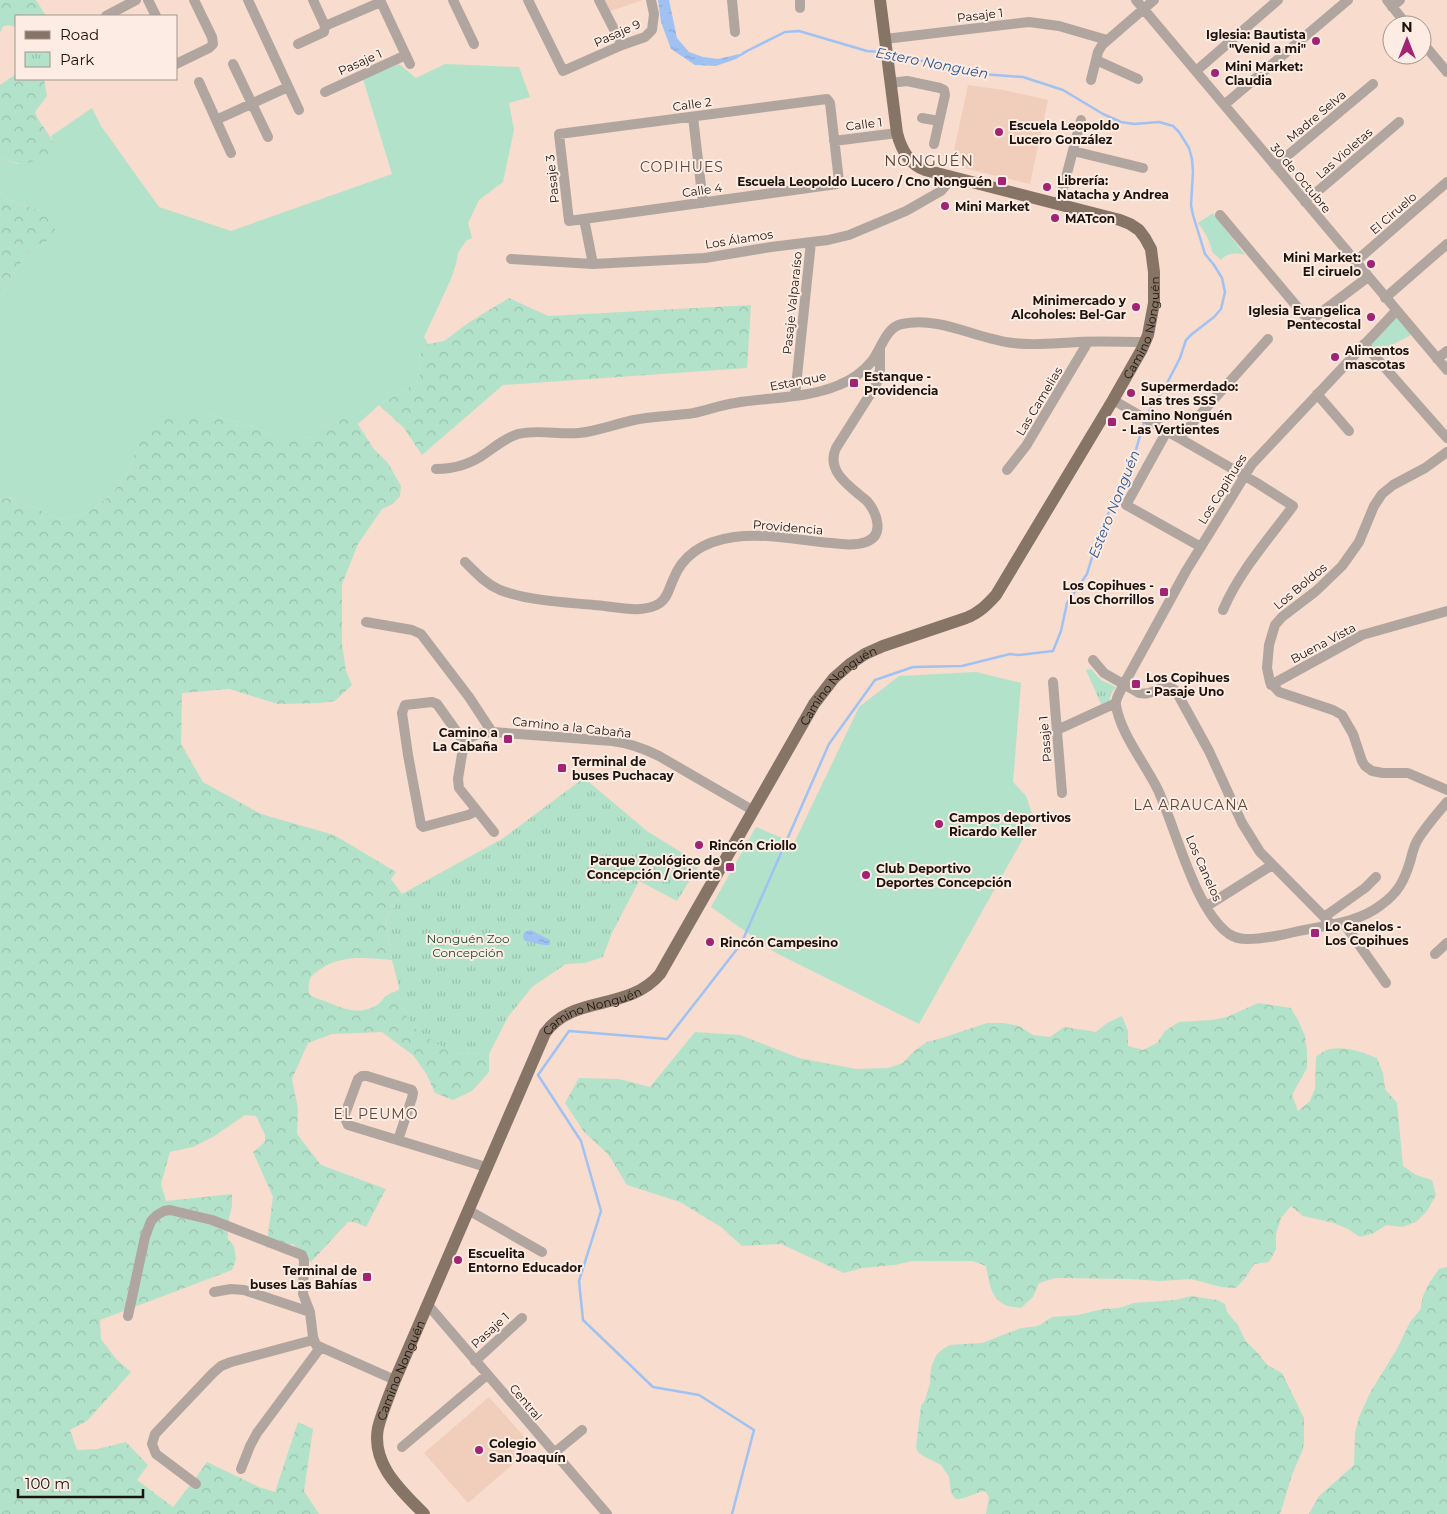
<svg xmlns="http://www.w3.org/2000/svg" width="1447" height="1514" font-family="Montserrat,sans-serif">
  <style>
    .built { fill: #f1cebb }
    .grass { fill: #b3e2ca }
    .forest { fill: url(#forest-crowns) }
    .park { fill: url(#park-tufts) }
    .water { fill: url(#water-ripples) }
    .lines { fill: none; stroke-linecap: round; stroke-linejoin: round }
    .stream { stroke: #a0c2f3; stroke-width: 2.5 }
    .minor { stroke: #b1a69f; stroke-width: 10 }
    .major { stroke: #867466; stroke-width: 12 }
    .poi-dot { fill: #a22274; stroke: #fdece3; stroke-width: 2 }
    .labels { text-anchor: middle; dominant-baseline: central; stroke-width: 4; stroke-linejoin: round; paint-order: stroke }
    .street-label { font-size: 12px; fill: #1c130d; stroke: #fdece3 }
    .poi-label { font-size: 12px; font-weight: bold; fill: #1c130d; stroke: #fdece3; text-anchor: start }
    .park-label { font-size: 12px; fill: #164934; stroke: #fdece3 }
    .water-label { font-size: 14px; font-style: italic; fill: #2c5692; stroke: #fdece3 }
    .neighbourhood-label { font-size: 14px; letter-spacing: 1px; fill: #5d473a; stroke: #fdece3 }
    .quarter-label { font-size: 15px; letter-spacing: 1px; fill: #5d473a; stroke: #fdece3 }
  </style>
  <defs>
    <pattern id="forest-crowns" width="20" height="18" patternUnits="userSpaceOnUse" patternTransform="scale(1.25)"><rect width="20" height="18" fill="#b3e2ca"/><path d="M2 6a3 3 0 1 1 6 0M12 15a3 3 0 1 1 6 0" fill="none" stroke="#99c1ac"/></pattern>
    <pattern id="park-tufts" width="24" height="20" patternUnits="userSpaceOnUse" patternTransform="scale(1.25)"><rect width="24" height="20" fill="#b3e2ca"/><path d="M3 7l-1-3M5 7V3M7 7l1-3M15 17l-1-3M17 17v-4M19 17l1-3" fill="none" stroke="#99c1ac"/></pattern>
    <pattern id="water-ripples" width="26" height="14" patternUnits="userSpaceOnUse" patternTransform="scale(1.25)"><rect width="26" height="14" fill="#a0c2f3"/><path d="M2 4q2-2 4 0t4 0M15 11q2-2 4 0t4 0" fill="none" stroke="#89a6cf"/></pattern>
  </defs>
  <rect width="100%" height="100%" fill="#f8dccd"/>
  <!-- built -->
  <path class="built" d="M602,0h41l-35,12z
    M968,85l36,5 44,10 -18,84 -79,-19z
    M489,1397l44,50 -65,56 -44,-50z"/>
  <!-- grass -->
  <path class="grass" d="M399,64l17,14 29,-14 74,3 11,30 -21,6 5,27 -11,52 -24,18 -11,23 4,15 -6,3 -8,12 -2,11 -5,15 -27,58 4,7 -9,12 1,18 -3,6 -10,9 -28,16 -21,19 -7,-10 -18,3 -21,19 -11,3h-11l-15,-4 -26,-9 -41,-12 -69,27 -10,29 -16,23 -23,18 -12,5 -17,4 -44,-21 -17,-1v-201l4,-4 8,-17 17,-25 17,-9 -6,-31 -32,-12 -8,-6v-32l2,-2 16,5 36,-20 -3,-8 41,-28 9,18 58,81 72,24 161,-57 -29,-95z
    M1213,213l32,42c-8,-2 -18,-3 -24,5l-9,-8c-1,-10 -8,-21 -14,-29z
    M1396,313l15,22 -21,11 -10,9 -13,-11z
    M976,672l45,11 -8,99 13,14 8,23 -115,205 -143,-71 -65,-46 45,-80 38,16 65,-136 40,-31z"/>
  <!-- forest -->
  <path class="forest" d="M0,0h36l10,16h-30v11l-8,-2 -5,1 -3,7z
    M16,74v5h28l3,17 -12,16c4,12 14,20 19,32l-5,11c-21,9 -24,11 -47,4l-2,2v-76z
    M0,193l8,6 32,12 14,10 1,9 -9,12 -17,9 -17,25 -8,17 -4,4z
    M509,298l39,18 203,-11 -4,63 -244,17 -81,70 -18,-27 -25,-23 28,-16 10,-9 3,-6 -1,-18 9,-12 16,-3 24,-18z
    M339,413h12l22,35 15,15 13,23 -1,10 -7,8 -11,5 -24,35 -16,40v60l4,27 6,14 -17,16 -15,2 -42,1 -49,-15 -47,4 -1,51 22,38 58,32 73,21 62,37 -5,7 11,15 -16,26 6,40c-27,-2 -50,-6 -73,10 -4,3 -9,6 -10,12 -1,3 0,8 0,12 8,6 12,5 21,9 16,7 31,12 47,2 4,-3 6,-6 9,-9 4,-3 9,-4 14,-7l6,26 48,38 35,1v18l-17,19 -19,9 -18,-7 -8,-18 -13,-19 -32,-24 -50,2 -24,9 -16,36 6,30 -1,25 24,31 65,24 -20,38 -12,-5h-6l-37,40 -18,-18 -27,4 7,-51 -20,-45 12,-10v-7l-9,-19 -11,-1 -32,22 -20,10 -23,5 -9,32 5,17 66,-7v12l-5,20 1,13 6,7 2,13 -4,11 -132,50 1,19 15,20 15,13 -44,49 -17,9 7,20 20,-1 29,-7 22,23 -11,15 36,27 22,-28 12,-17 52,25 16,5 23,-70 15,7 -9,62 15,23h-319v-1016l17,1 44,21 17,-4 12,-5 23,-18 16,-23 10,-29 9,-14 30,-13h30l41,12 26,9 15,4h11l11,-3 21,-19z
    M1258,1003l33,5 8,14 6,14 2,15v17l-15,27 6,16 12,-10 5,-13 1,-31c4,-3 9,-7 14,-8 16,-3 32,3 47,9l6,15 2,16 12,14 6,63 13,9 16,5 4,15 -9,16 -11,11 -14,5 -16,-2 -12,8 -14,4 -12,-8 -14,-6 -31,-7 -12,-10 -10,12 -5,16v15l-7,13 -15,2 -8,13 -10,11 -15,-1 -30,-8 -31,2 -30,-2 -75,-1 -16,5 -6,14 -12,11c-5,-1 -11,-1 -16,-3 -15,-8 -16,-24 -19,-39l-13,-5h-61l-17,4 -33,3 -18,5 -63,-29 -39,2 -21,-19 -41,-25 -53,-17 -19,-31 -24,-22 -19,-29 14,-25 40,1 31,8 45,-55 45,3 59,23 57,11 32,-1 15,-5 11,-12 13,-9 15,-4 45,-15h16l16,3 14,9 17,2 14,-10 32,5 11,-9 15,-7 6,15v15l15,4 14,-7 8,-12 14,-9 33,-2 15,-3z
    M1447,1267v247h-138l10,-18 35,-31 1,-32 4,-16 12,-26 26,-42 13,-27 10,-12 3,-14 6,-13 10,-14z
    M1192,1296l25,4 8,4 2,8 11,13 7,15 12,12 10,13 15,8 22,45v24l-1,7 -11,26 -12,39h-294l3,-17 -4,-6c-10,1 -18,8 -29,8l-5,-6 -2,-16 -8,-12 -18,-9 -5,-4 -2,-5 5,-41 4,-6 5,-17 1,-16 6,-13 6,-5 7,-4 32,-2 39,-15 17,-2 14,-9 26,-2 25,-6 16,-1 15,-5 41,-3z"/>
  <!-- park -->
  <path class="park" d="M1091,669l10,11 15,7 -4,5 -3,9 -8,3 -15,-34z
    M584,778l63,53 53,33 -23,37 -38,-20 -28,54 -8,22 -18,6 -19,1 -34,23 -24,30 -19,37 -35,-1 -36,-20 -12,-18 -14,-55 -6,-40 16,-26 100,-55z"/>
  <!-- water -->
  <path class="water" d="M658,0h11l8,38 12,14 14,5 15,2 30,-7 -12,7 -20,7 -21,-1 -24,-16 -10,-27z
    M531,930l19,10v5c-7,1 -17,-3 -25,-4l-2,-3c0,-5 2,-7 8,-8z"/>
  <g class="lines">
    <!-- stream -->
    <path class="stream" d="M743,53l42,-21 14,-1 68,20 15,1
      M890,53l25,6 26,8 28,6 54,4 40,13 40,24 18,8 13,2 25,-2 14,4 6,6 10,16 3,11 1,13 -2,33 2,10 12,39 9,11 8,13 3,14 -4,17 -7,8 -22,17 -6,6 -6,18 -16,31 -18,27
      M732,1514l22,-84 -55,-35 -46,-8 -70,-67 -4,-39 22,-70 -20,-70 -43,-66 31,-44 98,8 74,-95 88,-200 46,-64 38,-13 49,-1 48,-12 9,1 34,-4 8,-20 6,-28 20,-29 12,-40 34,-74 11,-38"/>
    <!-- minor -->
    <path class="minor" d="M148,0l8,16
      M248,0l51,110
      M313,0l12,26
      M380,0l30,64
      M453,0l21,44
      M528,0l35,71 59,-26 23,-8 7,-7 2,-16 -3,-14
      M599,0l23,45
      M732,0l3,32
      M800,0v8
      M1136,0l311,370
      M1387,0l20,25
      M1392,7l8,-7
      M106,16l30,-16
      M885,39l144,-17 30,4 48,14
      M1422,42l25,30
      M298,44l26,-12 1,-6 56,-24
      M1096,60l42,19
      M176,64l33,-16 4,-4 -1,-7 -18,-37
      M233,64l35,73
      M1196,71l82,-71
      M1091,80l7,-28 4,-7 52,-45
      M199,82l32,71
      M890,83l17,-2 33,7 4,2 1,5 -11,49
      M325,92l81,-37
      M827,99l3,4 9,78 -2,3 -268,37 -10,-87z
      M1224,105l124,-105
      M693,117l10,86
      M922,118l17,3
      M216,120l72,-33
      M834,141l63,-8
      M1073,151l70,17
      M1275,166l98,-82
      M1305,202l94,-80
      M1059,204l22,-84
      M1220,215l84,100 6,3 5,-1 53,-40
      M584,219l9,45
      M511,259l82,5 112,-6 66,-11 57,-7 21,-5 57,-24 35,-20 12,-14
      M1355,262l92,-80
      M1385,298l62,-54
      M1396,311l-144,153 -66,107 -62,113c-3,7 -9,14 -8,21 4,28 30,60 42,85 18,39 37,120 71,144 6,4 12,5 18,5 18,0 35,-4 52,-8 28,-6 59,-8 82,-26 17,-12 23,-24 29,-43 2,-7 3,-14 7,-21 8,-14 20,-27 30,-39
      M1364,344l83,94
      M1437,359l10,-8
      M1317,394l32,37
      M795,396l16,-154
      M1113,400l144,83 36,23c-25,34 -54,66 -70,104
      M1167,431l-41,74 75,42
      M1179,438l89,-99
      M1447,452l-22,16 -32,17 -11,9 -8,12 -15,36 -17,24 -26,25 -34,26 -7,8 -6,20 -2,23 3,14 9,10 54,18 9,5 11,19 9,27 3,5 7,5 11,2h25l39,17
      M436,469c18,0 35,-5 50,-16 10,-7 19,-15 32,-19 20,-5 41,1 61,-1 19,-2 36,-9 55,-13 20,-4 40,-4 60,-7 14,-3 27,-8 41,-10 34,-6 71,-4 104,-18 13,-5 24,-13 33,-24 9,-12 14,-34 30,-37 39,-8 74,15 111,19 21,3 43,0 65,-1 22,-1 45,0 68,0
      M1007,470l19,-24 62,-104
      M465,562c11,11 21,22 35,28 30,11 62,12 94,15 19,1 49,10 66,-2 8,-6 9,-15 13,-23 10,-27 33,-39 61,-43 29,-4 58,2 87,5 14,1 31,5 45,0 19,-7 11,-29 1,-41 -15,-13 -42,-29 -31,-53l40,-63 4,-15v-21
      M366,622l46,8 9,4 48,63 23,35
      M1093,660l11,13 35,20c15,4 24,-13 37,-2l33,60 33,72 18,29 71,72
      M1053,682l9,111
      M1271,685l91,-50 85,-24
      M1057,730l59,-27
      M464,742c8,-7 17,-10 28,-10l120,9c17,2 31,7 47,15l95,55
      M477,811l-9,4 -45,12 -2,-2 -13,-70 -6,-42 3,-8 27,-3 5,2 27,38 -6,37 1,9 35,44
      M1207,906l65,-41
      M1324,917l41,-29 11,-11
      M1343,922l43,61
      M1435,954l12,-11
      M398,1140l14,-42 1,-5 -1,-3 -45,-14h-5l-4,3 -13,35v4l3,7 138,42
      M468,1210l74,42
      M214,1292l17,-3 13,1 66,22
      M428,1305l179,209
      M128,1316l17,-79 6,-16 6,-6 7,-4 6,-1 42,10 90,35 2,5 -1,34 7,18 3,25 3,8 79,35
      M475,1361l47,-43
      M402,1447l85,-72
      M554,1453l28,-23
      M241,1469l9,-23 7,-13 63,-85
      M196,1484l-40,-30 -4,-10 3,-10 58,-61 8,-7 10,-4 82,-22"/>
    <!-- major -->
    <path class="major" id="s1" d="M424,1514c-22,-23 -53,-49 -46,-86 4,-16 11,-32 17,-48l150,-347c28,-39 83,-21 115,-59l154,-270 20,-26 16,-14 15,-10 18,-8 83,-28c13,-5 21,-13 30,-23l117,-195 29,-51 6,-14 6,-32v-31l-3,-23 -6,-11 -6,-8 -9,-6 -10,-4 -195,-50c-16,-6 -24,-21 -28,-37l-17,-133"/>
  </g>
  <!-- markers -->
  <g class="poi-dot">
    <circle cx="1316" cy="41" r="5"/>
    <circle cx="1215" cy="73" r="5"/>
    <circle cx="999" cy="132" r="5"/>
    <rect x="997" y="176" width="10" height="10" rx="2.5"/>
    <circle cx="1047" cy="187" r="5"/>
    <circle cx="945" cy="206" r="5"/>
    <circle cx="1055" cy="218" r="5"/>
    <circle cx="1371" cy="264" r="5"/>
    <circle cx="1136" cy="307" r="5"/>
    <circle cx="1371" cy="317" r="5"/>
    <circle cx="1335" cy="357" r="5"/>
    <rect x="849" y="378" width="10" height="10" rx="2.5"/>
    <circle cx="1131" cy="393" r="5"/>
    <rect x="1107" y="417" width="10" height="10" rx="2.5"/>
    <rect x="1159" y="587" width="10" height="10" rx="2.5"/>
    <rect x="1131" y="679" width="10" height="10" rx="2.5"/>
    <rect x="503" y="734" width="10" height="10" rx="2.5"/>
    <rect x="557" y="763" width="10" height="10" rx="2.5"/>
    <circle cx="939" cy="824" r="5"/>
    <circle cx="699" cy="845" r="5"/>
    <rect x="725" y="862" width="10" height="10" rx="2.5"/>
    <circle cx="866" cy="875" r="5"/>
    <rect x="1310" y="928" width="10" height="10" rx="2.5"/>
    <circle cx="710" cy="942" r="5"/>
    <circle cx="458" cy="1260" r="5"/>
    <rect x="362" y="1272" width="10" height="10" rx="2.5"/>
    <circle cx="479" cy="1450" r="5"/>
  </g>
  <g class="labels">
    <!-- street labels -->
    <g class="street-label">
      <text transform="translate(980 15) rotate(-7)">Pasaje 1</text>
      <text transform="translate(617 33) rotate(-24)">Pasaje 9</text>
      <text transform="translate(360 62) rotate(-24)">Pasaje 1</text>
      <text transform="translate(692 104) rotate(-8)">Calle 2</text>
      <text transform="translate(1316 116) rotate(-40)">Madre Selva</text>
      <text transform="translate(864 124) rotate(-7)">Calle 1</text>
      <text transform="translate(1344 153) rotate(-41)">Las Violetas</text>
      <text transform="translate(1301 178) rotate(50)">30 de Octubre</text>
      <text transform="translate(552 179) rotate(-96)">Pasaje 3</text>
      <text transform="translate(702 190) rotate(-8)">Calle 4</text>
      <text transform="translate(1393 213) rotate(-41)">El Ciruelo</text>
      <text transform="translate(739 239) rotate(-9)">Los Álamos</text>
      <text transform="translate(792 303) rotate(-84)">Pasaje Valparaíso</text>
      <text stroke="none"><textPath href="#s1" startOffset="1498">Camino Nonguén</textPath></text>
      <text transform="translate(798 381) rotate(-11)">Estanque</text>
      <text transform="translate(1039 401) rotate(-59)">Las Camelias</text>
      <text transform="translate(1222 489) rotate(-58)">Los Copihues</text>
      <text transform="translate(788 527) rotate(5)">Providencia</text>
      <text transform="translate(1300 586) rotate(-40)">Los Boldos</text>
      <text transform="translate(1323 643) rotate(-28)">Buena Vista</text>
      <text stroke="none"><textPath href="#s1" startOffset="1004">Camino Nonguén</textPath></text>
      <text transform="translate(572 727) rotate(6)">Camino a la Cabaña</text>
      <text transform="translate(1045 739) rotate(-95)">Pasaje 1</text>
      <text transform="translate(1204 868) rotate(66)">Los Canelos</text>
      <text stroke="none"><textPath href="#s1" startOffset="584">Camino Nonguén</textPath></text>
      <text transform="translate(490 1330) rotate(-42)">Pasaje 1</text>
      <text stroke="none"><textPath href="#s1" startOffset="164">Camino Nonguén</textPath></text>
      <text transform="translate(526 1402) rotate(50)">Central</text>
    </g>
    <!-- poi labels -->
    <g class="poi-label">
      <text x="1306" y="34" text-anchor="end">Iglesia: Bautista<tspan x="1306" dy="14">"Venid a mi"</tspan></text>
      <text x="1225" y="66">Mini Market:<tspan x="1225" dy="14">Claudia</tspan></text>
      <text x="1009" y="125">Escuela Leopoldo<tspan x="1009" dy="14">Lucero González</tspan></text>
      <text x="1057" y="180">Librería:<tspan x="1057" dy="14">Natacha y Andrea</tspan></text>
      <text x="992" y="181" text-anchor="end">Escuela Leopoldo Lucero / Cno Nonguén</text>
      <text x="955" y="206">Mini Market</text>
      <text x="1065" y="218">MATcon</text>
      <text x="1361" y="257" text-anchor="end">Mini Market:<tspan x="1361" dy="14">El ciruelo</tspan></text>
      <text x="1126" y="300" text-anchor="end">Minimercado y<tspan x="1126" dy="14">Alcoholes: Bel-Gar</tspan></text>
      <text x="1361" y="310" text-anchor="end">Iglesia Evangelica<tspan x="1361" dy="14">Pentecostal</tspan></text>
      <text x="1345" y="350">Alimentos<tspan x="1345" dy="14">mascotas</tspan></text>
      <text x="864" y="376">Estanque -<tspan x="864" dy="14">Providencia</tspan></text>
      <text x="1141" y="386">Supermerdado:<tspan x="1141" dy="14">Las tres SSS</tspan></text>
      <text x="1122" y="415">Camino Nonguén<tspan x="1122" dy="14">- Las Vertientes</tspan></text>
      <text x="1154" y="585" text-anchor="end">Los Copihues -<tspan x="1154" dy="14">Los Chorrillos</tspan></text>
      <text x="1146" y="677">Los Copihues<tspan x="1146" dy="14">- Pasaje Uno</tspan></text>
      <text x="498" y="732" text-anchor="end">Camino a<tspan x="498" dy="14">La Cabaña</tspan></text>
      <text x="572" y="761">Terminal de<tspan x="572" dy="14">buses Puchacay</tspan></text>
      <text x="949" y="817">Campos deportivos<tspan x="949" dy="14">Ricardo Keller</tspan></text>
      <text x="709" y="845">Rincón Criollo</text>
      <text x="720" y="860" text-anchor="end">Parque Zoológico de<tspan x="720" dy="14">Concepción / Oriente</tspan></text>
      <text x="876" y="868">Club Deportivo<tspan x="876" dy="14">Deportes Concepción</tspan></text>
      <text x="1325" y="926">Lo Canelos -<tspan x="1325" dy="14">Los Copihues</tspan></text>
      <text x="720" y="942">Rincón Campesino</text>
      <text x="468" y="1253">Escuelita<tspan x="468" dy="14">Entorno Educador</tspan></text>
      <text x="357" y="1270" text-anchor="end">Terminal de<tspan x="357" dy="14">buses Las Bahías</tspan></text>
      <text x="489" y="1443">Colegio<tspan x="489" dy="14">San Joaquín</tspan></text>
    </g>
    <!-- park labels -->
    <g class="park-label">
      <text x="468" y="938">Nonguén Zoo<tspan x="468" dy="14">Concepción</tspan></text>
    </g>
    <!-- water labels -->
    <g class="water-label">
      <text transform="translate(932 63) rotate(11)">Estero Nonguén</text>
      <text transform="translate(1114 504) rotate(-68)">Estero Nonguén</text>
    </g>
    <!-- neighbourhood labels -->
    <g class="neighbourhood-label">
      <text x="682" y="167">COPIHUES</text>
      <text x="1191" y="805">LA ARAUCANA</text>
      <text x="376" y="1114">EL PEUMO</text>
    </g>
    <!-- quarter labels -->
    <g class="quarter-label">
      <text x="929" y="160">NONGUÉN</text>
    </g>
  </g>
  <!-- legend -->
  <rect x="15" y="15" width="162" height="65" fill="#fdece3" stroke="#a3958d"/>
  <rect x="25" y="31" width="25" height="8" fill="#867466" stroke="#a3958d"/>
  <text x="60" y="40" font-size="15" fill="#1c130d">Road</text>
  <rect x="25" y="52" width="25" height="15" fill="url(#park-tufts)" stroke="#a3958d"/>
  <text x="60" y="65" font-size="15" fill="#1c130d">Park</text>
  <!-- north arrow -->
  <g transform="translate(1407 40)"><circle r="24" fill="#fdece3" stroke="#a3958d"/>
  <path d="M0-4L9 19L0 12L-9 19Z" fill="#a22274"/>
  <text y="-8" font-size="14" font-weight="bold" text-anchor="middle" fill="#1c130d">N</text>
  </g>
  <!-- scale -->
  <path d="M18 1489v8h125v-8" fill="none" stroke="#1c130d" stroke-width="2.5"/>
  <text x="25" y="1489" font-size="15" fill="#1c130d" stroke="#fdece3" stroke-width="4" paint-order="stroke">100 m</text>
</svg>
